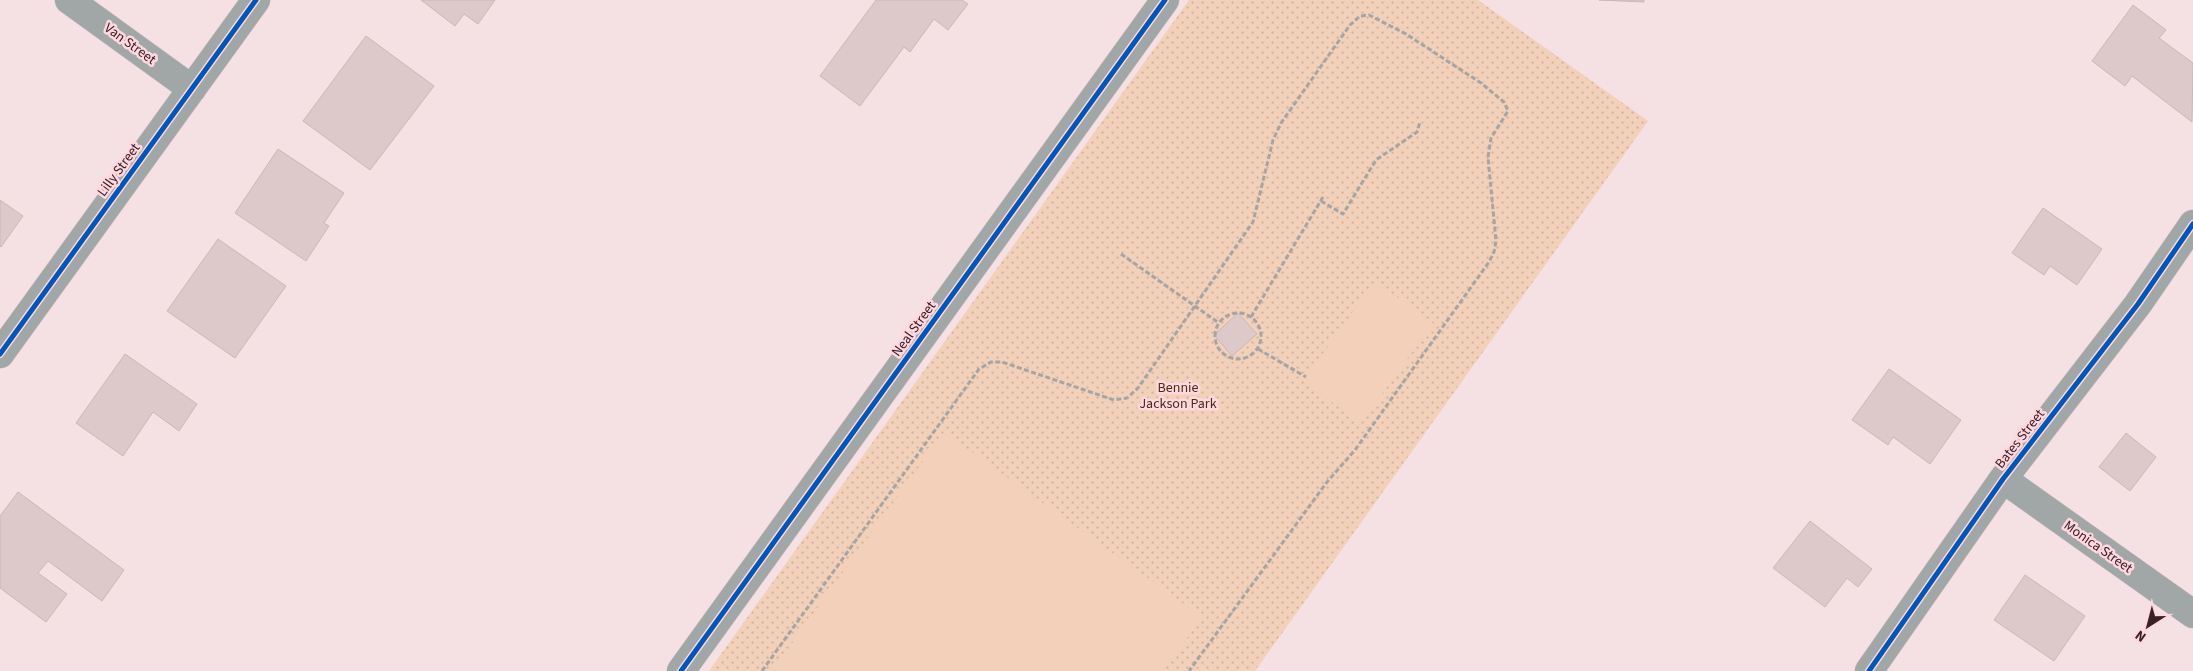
<svg xmlns="http://www.w3.org/2000/svg" width="2193" height="671" font-family="'Source Sans 3',sans-serif">
  <style>
    .park { fill: url(#park-dots) }
    .pitch { fill: #f2d0b9 }
    .building { fill: #ddc8ca; stroke: #ccb7b7 }
    .lines { fill: none; stroke-linecap: round; stroke-linejoin: round }
    .street-casing { stroke: #d1bfc3; stroke-width: 29 }
    .path { stroke: #a6a4a4; stroke-width: 3; stroke-dasharray: 5 2.5; stroke-linecap: butt }
    .street { stroke: #a1a6a6; stroke-width: 28 }
    .cycleway-casing { stroke: #fed7df; stroke-width: 8 }
    .cycleway { stroke: #0057b8; stroke-width: 5 }
    .labels { text-anchor: middle; dominant-baseline: central; stroke-width: 5; stroke-linejoin: round; paint-order: stroke }
    .street-label { font-size: 14px; fill: #382026; stroke: #fed7df }
    .park-label { font-size: 14px; fill: #462e15; stroke: #fed7df }
  </style>
  <defs>
    <pattern id="park-dots" width="8" height="8" patternUnits="userSpaceOnUse" patternTransform="scale(1.25)"><rect width="8" height="8" fill="#f2d0b9"/><path d="M2 2h.1M6 6h.1" fill="none" stroke="#d0b29f" stroke-width="1.8" stroke-linecap="round"/></pattern>
  </defs>
  <rect width="100%" height="100%" fill="#f5e0e4"/>
  <!-- park -->
  <path class="park" d="M1189,0h289l170,121 -393,550h-546z"/>
  <!-- pitch -->
  <path class="pitch" d="M1375,281l58,42 -72,100 -58,-42z
    M944,432l258,185 -38,54h-392z"/>
  <!-- building -->
  <path class="building" d="M421,0h74l-17,24 -14,-10 -9,12z
    M876,0h86l6,4 -20,26 -14,-11 -24,33 -6,-5 -44,59 -40,-30z
    M1599,0h45v2z
    M2133,5l33,25 -7,8 34,25 -1,59 -60,-46 -7,10 -33,-25z
    M366,36l68,50 -64,84 -67,-49z
    M278,149l66,44 -20,30 5,3 -23,35 -71,-48z
    M0,200l23,16 -22,31 -1,-1z
    M2043,208l59,41 -25,36 -27,-19 -6,9 -32,-22z
    M218,239l68,47 -51,72 -68,-47z
    M1238,313l19,21 -25,22 -18,-21z
    M125,354l72,50 -18,27 -26,-19 -30,44 -47,-33z
    M1889,369l72,51 -31,44 -37,-27 -5,8 -36,-25z
    M2126,433l30,24 -26,34 -31,-24z
    M18,492l106,78 -22,31 -54,-40 -10,12 29,21 -21,28 -46,-34v-72z
    M1810,521l62,48 -14,18 -11,-9 -22,29 -52,-39z
    M2025,575l60,41 -31,45 -60,-41z"/>
  <g class="lines">
    <defs>
      <path id="street" d="M69,0l123,89
        M0,354l256,-354
        M2003,479l190,135
        M681,671l484,-671
        M1869,671l134,-192 135,-175 55,-80"/>
    </defs>
    <!-- street casing -->
    <use href="#street" class="street-casing"/>
    <!-- path -->
    <path class="path" d="M1321,201l22,13 33,-54 41,-28 3,-10
      M1121,254l98,69
      M1215 336a23 23 0 1 1 46 0a23 23 0 1 1-46 0Z
      M1251,317l72,-120
      M1258,349l48,28
      M762,671l217,-302 12,-7h11l112,38 13,-2 11,-10 115,-166 20,-82 8,-17 69,-98 10,-9 9,-1 37,19 75,49 23,19 4,9 -17,27 -3,19 8,84 -2,11 -5,10 -134,188 -28,32 -138,189"/>
    <!-- street -->
    <use href="#street" class="street"/>
    <defs>
      <path id="cycleway" d="M0,354l256,-354
        M681,671l484,-671
        M1869,671l134,-192 135,-175 55,-80"/>
    </defs>
    <!-- cycleway casing -->
    <use href="#cycleway" class="cycleway-casing"/>
    <!-- cycleway -->
    <use href="#cycleway" class="cycleway"/>
  </g>
  <g class="labels">
    <!-- street labels -->
    <g class="street-label">
      <text transform="translate(130 44) rotate(36)">Van Street</text>
      <text transform="translate(119 170) rotate(-54)">Lilly Street</text>
      <text transform="translate(914 329) rotate(-54)">Neal Street</text>
      <text transform="translate(2020 439) rotate(-52)">Bates Street</text>
      <text transform="translate(2098 547) rotate(35)">Monica Street</text>
    </g>
    <!-- park labels -->
    <g class="park-label">
      <text x="1178" y="388">Bennie<tspan x="1178" dy="16">Jackson Park</tspan></text>
    </g>
  </g>
  <!-- north arrow -->
  <g transform="translate(2148 626) rotate(216)" stroke="#fed7df" stroke-width="4" paint-order="stroke">
  <path d="M0-4L9 19L0 12L-9 19Z" fill="#382026"/>
  <text y="-8" font-size="14" font-weight="bold" text-anchor="middle" fill="#382026">N</text>
  </g>
</svg>
